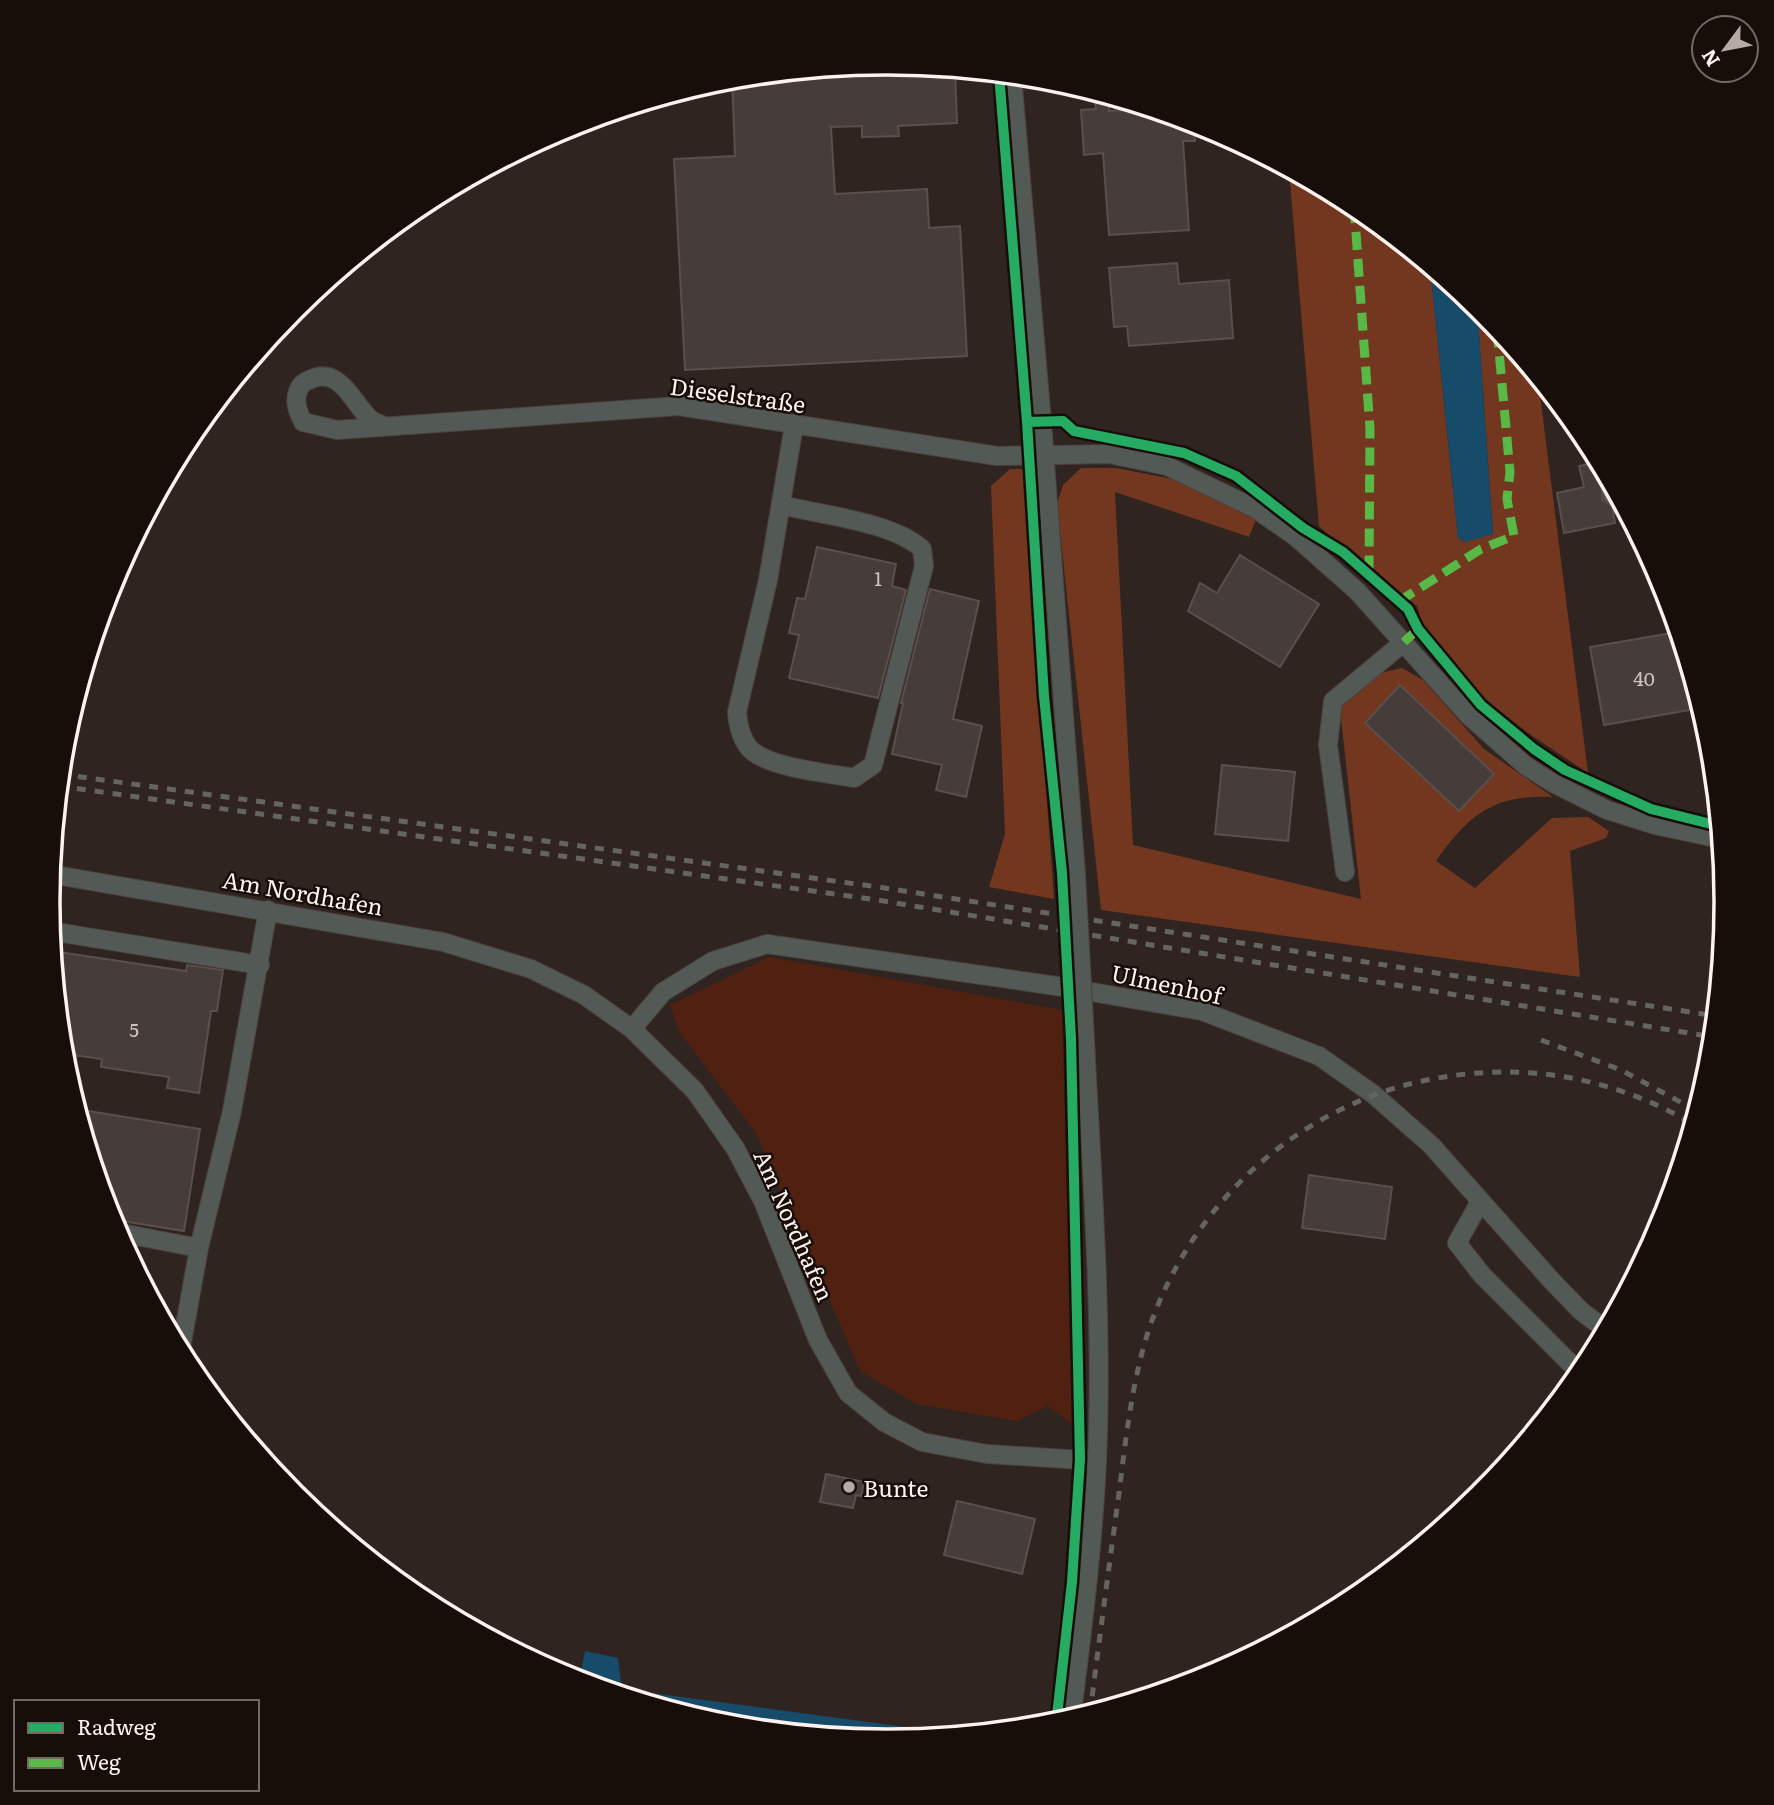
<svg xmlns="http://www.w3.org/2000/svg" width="1774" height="1805" font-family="Literata,serif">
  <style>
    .green { fill: #502110 }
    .forest { fill: #733720 }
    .water { fill: #164b6a }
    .building { fill: #463c3a; stroke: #5a4f4d; stroke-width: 2 }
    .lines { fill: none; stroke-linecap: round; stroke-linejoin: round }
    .minor-casing { stroke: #4b423f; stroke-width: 20 }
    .minor { stroke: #535a56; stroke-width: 18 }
    .rail { stroke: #666461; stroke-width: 5; stroke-dasharray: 9 9; stroke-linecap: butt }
    .minor-bridge-casing { stroke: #4b423f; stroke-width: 20; stroke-linecap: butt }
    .minor-bridge { stroke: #535a56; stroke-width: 18 }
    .quiet { stroke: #58b947; stroke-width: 9; stroke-dasharray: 18 9; stroke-linecap: butt }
    .cycleway-casing { stroke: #170e0a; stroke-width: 15 }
    .cycleway { stroke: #26ab63; stroke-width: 10 }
    .poi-dot { fill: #b6aaa6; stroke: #170e0a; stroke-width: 2.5 }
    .labels { text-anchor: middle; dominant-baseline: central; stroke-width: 5; stroke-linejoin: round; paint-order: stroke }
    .number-label { font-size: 19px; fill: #d0c4c1 }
    .street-label { font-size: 23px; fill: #fef2ee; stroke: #170e0a }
    .poi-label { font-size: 23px; fill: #fef2ee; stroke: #170e0a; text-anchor: start }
    .rim { fill: none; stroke: #fef2ee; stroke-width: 3.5 }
  </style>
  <rect width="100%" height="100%" fill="#302420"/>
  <!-- green -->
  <path class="green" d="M769,957l293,53 11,415 -25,-19 -31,15 -100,-17 -56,-32 -105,-239 -76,-100 -10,-28z"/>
  <!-- forest -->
  <path class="forest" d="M1289,170l65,35 76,62 28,271 7,4 28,-9 -16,-227 61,73 50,394 -57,-38 -51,-39 -56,-67 -7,-23 -55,-40 -43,-40z
    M1081,468h35l62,12 78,40 -7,17 -134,-45 18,353 228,54 -22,-199 41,-27 22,-5 21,12 61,69 69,48c-59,-3 -84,17 -117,64l39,27 77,-70 36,-1 21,14 -3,7 -36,13 10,126 -479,-67 -44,-406 6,-19z
    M1010,469h13l31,430 -65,-12 16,-53 -14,-348z"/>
  <!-- water -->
  <path class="water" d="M1430,267l47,39 16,228 -28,8 -7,-4z
    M585,1651l33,7 4,31 343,46 -78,7 -164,-16 -144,-44z"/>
  <!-- building -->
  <path class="building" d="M887,63l68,6 2,54 -59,3 1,10 -37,1v-11l-31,1 4,67 92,-5 2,39 31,-2 7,130 -282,14 -11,-211 61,-3 -3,-78z
    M1109,101v10l40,-2 10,3 1,6 16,-1 17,5 2,19h-12l6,89 -80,5 -6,-82 -19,2 -3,-45 15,-1 -1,-7z
    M1177,263l2,21 50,-4 4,58 -104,8 -2,-20 -13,1 -5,-59z
    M1599,462l6,21 3,2 -6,5v10l10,6 3,17 -51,10 -7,-40 27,-6 -5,-21z
    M817,547l79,17 -4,22 14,4 -28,108 -89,-20 10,-43 -10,-2 8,-35 8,1z
    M1240,555l79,49 -39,63 -92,-56 12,-28 17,10z
    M930,589l49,12 -26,118 29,7 -16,71 -30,-7 6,-25 -50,-11 11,-51h-2z
    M1678,632l23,76 -97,17 -14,-78z
    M1400,685l94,89 -35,37 -94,-88z
    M1222,765l73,7 -7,69 -73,-7z
    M52,951l134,20 1,-6 36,5 -6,41h-6l-12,82 -32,-5 2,-11 -68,-10 1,-8 -36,-5 1,-6 -6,-1z
    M76,1109l124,20 -16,102 -74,-12z
    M1309,1175l83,12 -7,52 -83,-11z
    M826,1474l38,8 -3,14 -5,-1 -3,13 -33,-6z
    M957,1501l78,18 -13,55 -78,-19z"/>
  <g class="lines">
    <defs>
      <path id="minor" d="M1012,75l30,347 34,453
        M382,425c-5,-2 -11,-4 -14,-8 -16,-16 -29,-52 -59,-37 -5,2 -9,5 -11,11 -4,12 0,21 5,31l34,8 342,-24 318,50 112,-2 58,12 89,43 40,28 61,54 112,125 57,50 27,17 54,27 48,15 66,14
        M1612,495h5
        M781,505c40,10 112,17 141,44l2,17 -51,199 -19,13c-26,-5 -87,-10 -105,-30 -8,-10 -11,-23 -12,-36l31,-132 26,-155
        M1345,872l-17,-127 5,-44 71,-59
        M50,874l393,68 88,27 53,26 48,34 63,62 40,57 28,53 55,139 30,53 36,29 38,20 65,12 110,7
        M50,931l210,34
        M632,1029l31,-37 50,-31 54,-17 296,43 139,24 117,45 54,38 58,51 120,135 30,31 25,19
        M1480,1202l-23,41 25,32 99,99
        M116,1232l83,16 33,-137 36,-201
        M180,1353l19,-105
        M1071,1720c11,-86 22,-173 26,-259 6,-140 -5,-281 -12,-421"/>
    </defs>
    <!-- minor casing -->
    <use href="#minor" class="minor-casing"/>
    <!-- minor -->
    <use href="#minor" class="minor"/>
    <!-- rail -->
    <path class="rail" d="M60,774l818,113 838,129
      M59,786l818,114 836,137
      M1541,1040l80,30 76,41
      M1090,1714c9,-73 19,-147 29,-221 7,-55 13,-114 31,-167 43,-124 149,-220 277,-246 94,-19 184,-4 266,44"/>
    <defs>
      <path id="minor-bridge" d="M1076,875l9,165"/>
    </defs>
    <!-- minor-bridge casing -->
    <use href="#minor-bridge" class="minor-bridge-casing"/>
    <!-- minor-bridge -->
    <use href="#minor-bridge" class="minor-bridge"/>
    <!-- quiet -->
    <path class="quiet" d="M1354,205l16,224 -1,146
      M1398,602l83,-53 33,-13 -7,-37 3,-27 -13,-143
      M1404,642l14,-13"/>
    <defs>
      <path id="cycleway" d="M999,74l28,348 17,274 18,177 9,166 9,420 -8,123 -16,143
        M1027,422l36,-1 11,10 110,22 52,23 67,52 40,24 65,57 10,20 63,76 53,44 31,21 86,39 68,17"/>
    </defs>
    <!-- cycleway casing -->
    <use href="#cycleway" class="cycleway-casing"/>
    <!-- cycleway -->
    <use href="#cycleway" class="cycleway"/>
  </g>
  <!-- markers -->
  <circle class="poi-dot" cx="849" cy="1487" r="7"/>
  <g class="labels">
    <!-- number labels -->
    <g class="number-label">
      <text x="878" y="578">1</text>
      <text x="1644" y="678">40</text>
      <text x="134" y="1029">5</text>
    </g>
    <!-- street labels -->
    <g class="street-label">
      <text transform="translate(738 394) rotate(8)">Dieselstraße</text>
      <text transform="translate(303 892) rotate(10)">Am Nordhafen</text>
      <text transform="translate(1167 983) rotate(12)">Ulmenhof</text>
      <text transform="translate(795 1225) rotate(66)">Am Nordhafen</text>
    </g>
    <!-- poi labels -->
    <g class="poi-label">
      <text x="863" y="1487">Bunte</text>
    </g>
  </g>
  <!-- crop -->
  <path d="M0 0H1774V1805H0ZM60 902a827 827 0 1 1 1654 0a827 827 0 1 1-1654 0Z" fill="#170e0a" fill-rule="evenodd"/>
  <path class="rim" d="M60 902a827 827 0 1 1 1654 0a827 827 0 1 1-1654 0Z"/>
  <!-- legend -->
  <rect x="14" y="1700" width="245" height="91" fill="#170e0a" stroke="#736965" stroke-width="2"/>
  <rect x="28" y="1723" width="35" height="10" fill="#26ab63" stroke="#736965" stroke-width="2"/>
  <text x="77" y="1735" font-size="21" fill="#fef2ee">Radweg</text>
  <rect x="28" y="1758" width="35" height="10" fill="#58b947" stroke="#736965" stroke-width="2"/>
  <text x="77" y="1770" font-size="21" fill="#fef2ee">Weg</text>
  <!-- north arrow -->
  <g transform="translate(1725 49) rotate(238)"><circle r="33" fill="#170e0a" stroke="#736965" stroke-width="2"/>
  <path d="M0-5L12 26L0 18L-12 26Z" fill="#b6aaa6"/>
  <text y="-10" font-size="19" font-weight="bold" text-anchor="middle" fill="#fef2ee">N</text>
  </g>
</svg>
